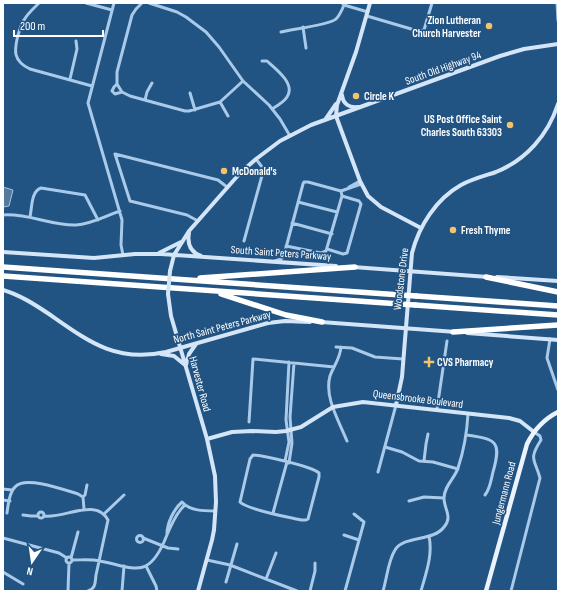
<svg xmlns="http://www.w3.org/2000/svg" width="561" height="594" font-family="'Sofia Sans Condensed',sans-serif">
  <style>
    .water { fill: #56799b; stroke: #9cc6ea }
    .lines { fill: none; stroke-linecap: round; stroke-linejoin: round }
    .street { stroke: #a9cae8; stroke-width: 3 }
    .secondary { stroke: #d3e5f7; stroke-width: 4 }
    .primary { stroke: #ebf4fe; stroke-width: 4.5 }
    .highway { stroke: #fff; stroke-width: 5.5 }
    .secondary-bridge { stroke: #d3e5f7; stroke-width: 4 }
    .highway-bridge { stroke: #fff; stroke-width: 5.5 }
    .poi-dot { fill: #f5c36a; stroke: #215383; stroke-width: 1.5 }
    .labels { text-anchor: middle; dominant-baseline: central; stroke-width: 3.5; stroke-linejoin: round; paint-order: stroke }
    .poi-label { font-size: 11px; font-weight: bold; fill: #fff; stroke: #215383; text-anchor: start }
    .street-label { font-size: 11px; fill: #fff; stroke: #215383 }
  </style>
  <rect width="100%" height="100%" fill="#215383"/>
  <!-- water -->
  <path class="water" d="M3,187l10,3 -4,16 -6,1z"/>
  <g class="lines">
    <!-- street -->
    <path class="street" d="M39,3c-5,5 -11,10 -15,17 -3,4 -4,10 -6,15 -4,16 -5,26 12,34l62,17
      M86,3l26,7
      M114,3l-26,100 34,117 -1,25 2,10
      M149,3l28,9 9,5 20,15 13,15 24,34 26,24 11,14 10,17
      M342,3l2,2 24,7
      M557,3l1,18
      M141,4l-5,5 -4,6 -15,57v12l5,8 8,4 55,15h4l31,-9 23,-21
      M367,16l51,15 6,-1 8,-27
      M303,27l3,21
      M281,32c11,-3 49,-7 55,-13 4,-4 6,-9 8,-14
      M262,61h5c9,8 29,23 20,36 -3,5 -10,9 -15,12
      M70,79l7,-30 -1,-8
      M117,84l-3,3 -2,4 3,3 7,-2
      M190,93l5,17
      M145,100l2,-8 5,-9
      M220,102l8,14
      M349,187l11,-6
      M341,191l20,-7
      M298,202l39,10
      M3,215c25,-2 49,11 73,10 16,-1 29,-9 44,-14
      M30,217c2,-9 1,-26 11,-29l44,7 13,25
      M198,221l-11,-6 -57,-14 -15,-47 103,26 9,7
      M292,223l40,11
      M244,241l19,-69 -1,-5 -6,-8
      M327,249l16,5 4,-1 14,-49 -2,-3 -17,-5
      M275,261l6,-2 3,-4 19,-71 1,-2h4l33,9 1,5 -16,55 -5,2 -35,-7
      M550,339l-3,19 11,32
      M336,347l16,1 23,9 28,2
      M341,347c-1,12 -7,18 -11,29 -6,21 9,45 17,65
      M437,409l10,-68
      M249,422l4,-63 81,8
      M466,435c30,4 36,6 27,37 -2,8 -3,17 -8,23
      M385,447l17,5 17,9 14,1 25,7
      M253,455c12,1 58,11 66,18v4l-11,42 -2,1h-5c-13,-3 -53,-10 -61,-18l10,-43z
      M285,461l4,-19 -3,-22 3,-58
      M424,461l2,-17 2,-10
      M289,463l3,-20 -2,-26 4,-54
      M378,472l18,-67
      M3,489l9,1
      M83,497l2,-2 2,-10
      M3,500l7,1
      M409,501l15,-4 20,1
      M38 515a3 3 0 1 1 6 0a3 3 0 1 1-6 0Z
      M7,513c1,-7 2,-21 8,-26 10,-12 50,3 63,7l5,3 1,12
      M273,513l14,-51
      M104,514l20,-19
      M23,515l8,1h7
      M44,516c20,3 52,-19 64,4l-12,55c-1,8 0,13 -8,16
      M167,534c0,-11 7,-25 15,-32 8,9 22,9 33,9
      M344,535l15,5
      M136.5 539a3.5 3.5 0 1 1 7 0a3.5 3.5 0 1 1-7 0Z
      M3,538l56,15 8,5
      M143,538l25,10 10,1
      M66 560a3 3 0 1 1 6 0a3 3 0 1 1-6 0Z
      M71,558l7,-26
      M73,560c9,0 18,-1 27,1 33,6 47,19 64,-19 4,-10 12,-30 21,-37
      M207,560l23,5 67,26
      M146,566l10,20 1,5
      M3,572l20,12
      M266,579l10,-26
      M226,582l11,-38
      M68,591l1,-28
      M122,591l2,-25
      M310,591l5,-20v-8
      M345,591l19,-69 -10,-8
      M383,591c4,-13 5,-30 12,-41 9,-15 38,-8 49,-23 9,-10 0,-18 0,-29 0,-12 11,-20 14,-30 6,-18 9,-36 10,-54
      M421,591c5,-18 12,-36 8,-55
      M511,591l29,-113c-5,-19 -12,-18 1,-38l-1,-4 -6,-4"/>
    <!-- secondary -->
    <path class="secondary" d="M370,3l-14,49 -19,53 -1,11 24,65 8,15 13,11 40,21
      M342,95c1,9 7,13 16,12
      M325,120l11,-16
      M189,233c-2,11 1,19 12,23
      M3,252l91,6 41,-4h26l175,12
      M159,253l22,-11
      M353,267l135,10
      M170,271l4,-16 15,-24 52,-59 15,-13 24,-18 31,-16 189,-69 24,-7 34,-5
      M497,277l61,4
      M3,290c17,5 31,14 46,24 39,27 66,49 117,38l102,-29 17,-2 25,1
      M168,294l3,22 36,123 8,37 1,26 -2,28 -2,10 -14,51
      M321,322l135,10
      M467,333l91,7
      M161,354l13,2 11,9
      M186,365l3,-11 7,-10
      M396,405l6,-28 10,-124c7,-27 24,-54 49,-68 11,-6 23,-9 35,-13 30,-12 52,-37 62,-68
      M207,439l25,-7 20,-1 24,1 10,-1 15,-4 32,-20 30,-5 146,16 11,3 14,11"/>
    <!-- primary -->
    <path class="primary" d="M486,591l41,-147c7,-14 17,-25 31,-32"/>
    <!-- highway -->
    <path class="highway" d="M3,267l398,28
      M3,276l397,28
      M486,277l72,15
      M200,278l155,-11
      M221,294l65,21 36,7
      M416,296l142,10
      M415,305l143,10
      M453,332l105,-7"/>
    <!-- secondary-bridge -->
    <path class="secondary-bridge" d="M168,294l2,-23"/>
    <!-- highway-bridge -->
    <path class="highway-bridge" d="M401,295l15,1
      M400,304l15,1"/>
  </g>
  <!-- markers -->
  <g class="poi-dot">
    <circle cx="489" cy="26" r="4"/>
    <circle cx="356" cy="96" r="4"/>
    <circle cx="510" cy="125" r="4"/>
    <circle cx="224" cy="171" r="4"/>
    <circle cx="453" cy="230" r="4"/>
    <path d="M427 356h4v4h4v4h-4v4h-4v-4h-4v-4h4z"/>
  </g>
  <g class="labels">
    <!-- poi labels -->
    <g class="poi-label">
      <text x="481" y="20" text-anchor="end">Zion Lutheran<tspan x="481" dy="13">Church Harvester</tspan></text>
      <text x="364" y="96">Circle K</text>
      <text x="502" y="119" text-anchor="end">US Post Office Saint<tspan x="502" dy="13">Charles South 63303</tspan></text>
      <text x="232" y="171">McDonald's</text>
      <text x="461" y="230">Fresh Thyme</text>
      <text x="437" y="362">CVS Pharmacy</text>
    </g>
    <!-- street labels -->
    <g class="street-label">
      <text transform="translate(443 68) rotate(-20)">South Old Highway 94</text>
      <text transform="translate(281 253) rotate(4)">South Saint Peters Parkway</text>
      <text transform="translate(401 279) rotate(-83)">Woodstone Drive</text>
      <text transform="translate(222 327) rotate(-15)">North Saint Peters Parkway</text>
      <text transform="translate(200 384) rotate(75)">Harvester Road</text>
      <text transform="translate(418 399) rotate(7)">Queensbrooke Boulevard</text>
      <text transform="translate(504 493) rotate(-75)">Jungermann Road</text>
    </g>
  </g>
  <!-- border -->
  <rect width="561" height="594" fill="none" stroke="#ffffff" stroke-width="8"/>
  <!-- north arrow -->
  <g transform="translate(32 562) rotate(193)" stroke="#215383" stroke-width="3" paint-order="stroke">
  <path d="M0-3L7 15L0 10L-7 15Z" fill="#ffffff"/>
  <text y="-6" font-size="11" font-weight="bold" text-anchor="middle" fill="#ffffff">N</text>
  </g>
  <!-- scale -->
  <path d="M14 30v6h89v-6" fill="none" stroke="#ffffff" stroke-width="2"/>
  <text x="20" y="30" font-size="12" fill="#ffffff" stroke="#215383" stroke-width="3" paint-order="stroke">200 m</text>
</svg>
